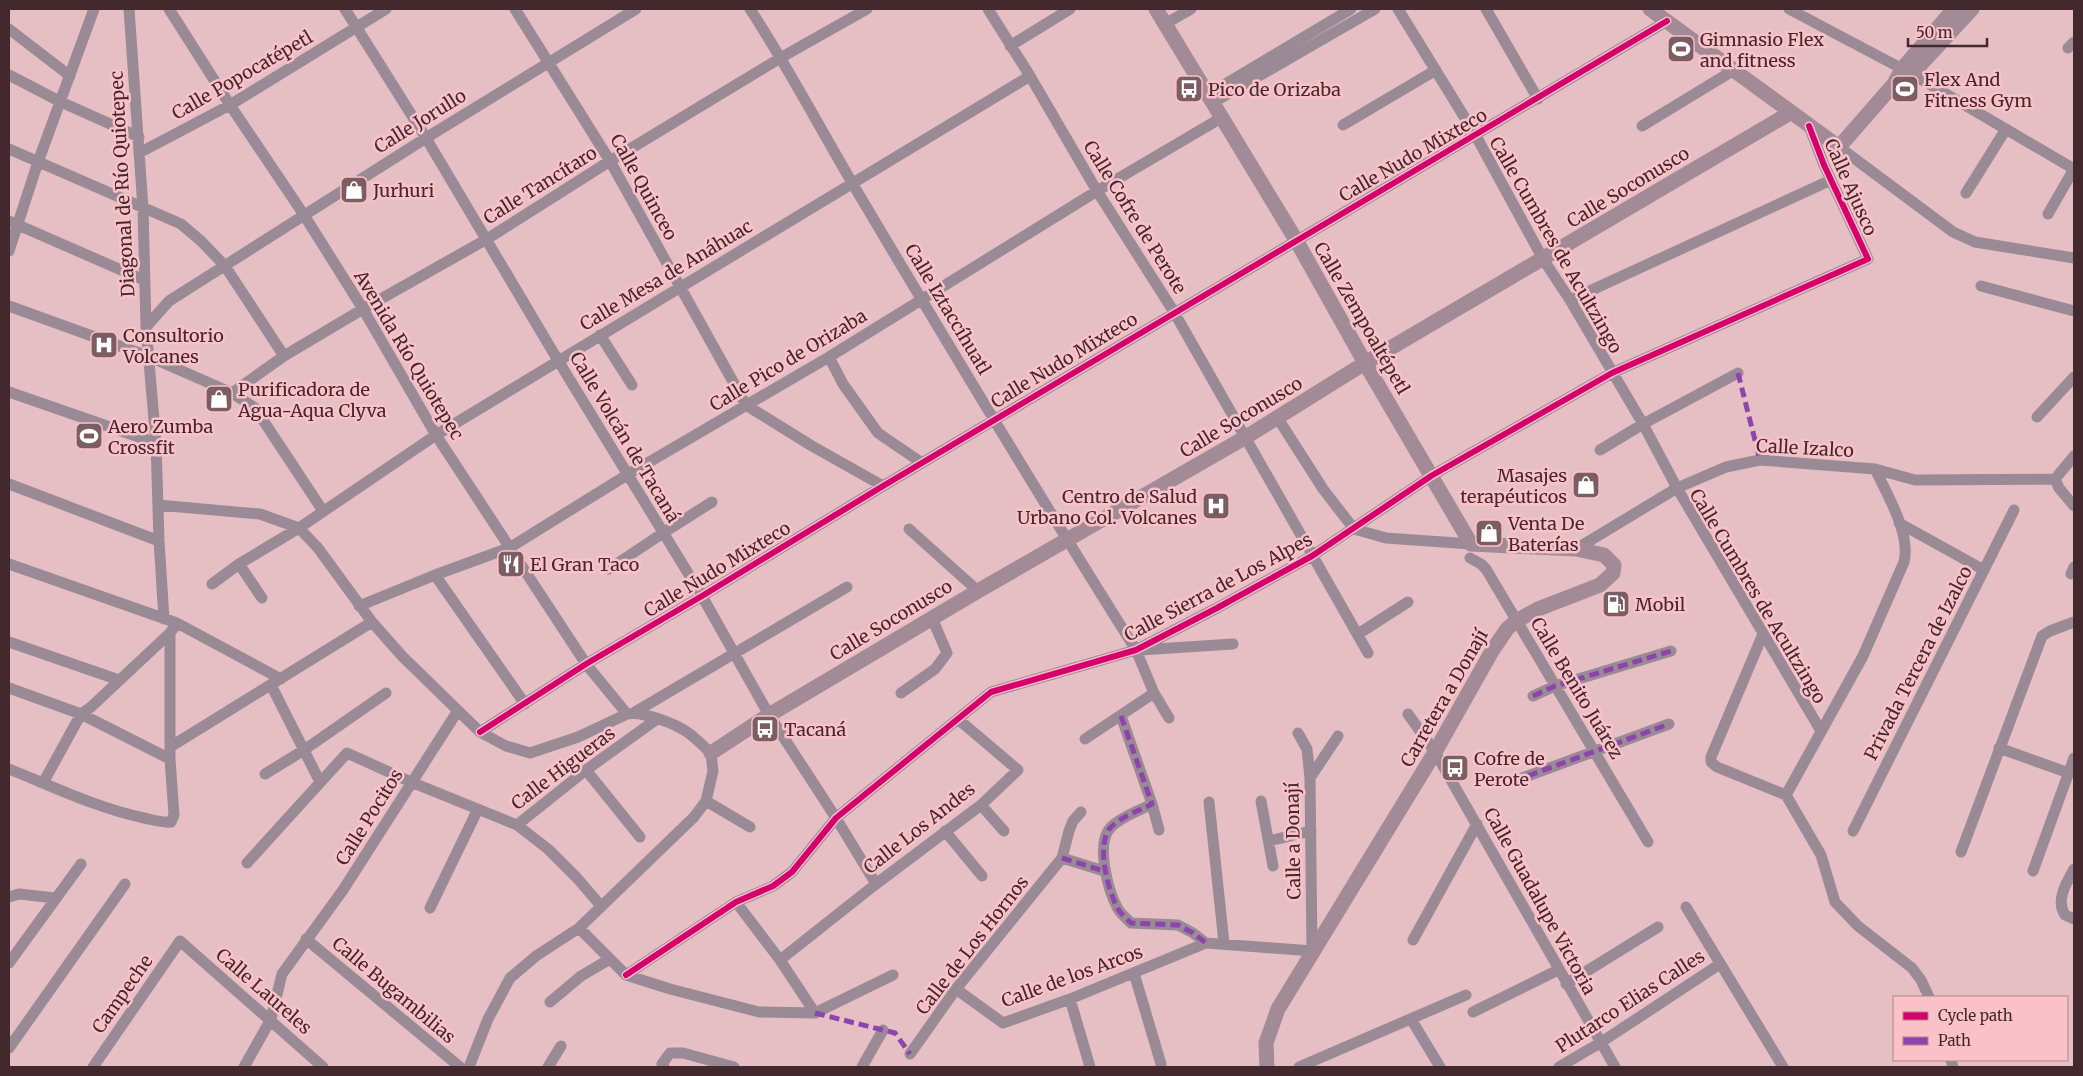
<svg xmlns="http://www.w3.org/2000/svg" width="2083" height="1076" font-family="Merriweather,serif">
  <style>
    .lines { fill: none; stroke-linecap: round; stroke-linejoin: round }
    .minor { stroke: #9a8a95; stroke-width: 11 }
    .major { stroke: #a28b96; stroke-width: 15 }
    .quiet { stroke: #8e44ad; stroke-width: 5; stroke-dasharray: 10 5; stroke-linecap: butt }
    .cycleway-casing { stroke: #fac1c9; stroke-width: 9 }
    .cycleway { stroke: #d6006c; stroke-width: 6 }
    .labels { text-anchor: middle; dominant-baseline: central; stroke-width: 5; stroke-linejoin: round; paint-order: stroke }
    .poi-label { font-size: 18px; fill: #43282d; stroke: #fac1c9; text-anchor: start }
    .street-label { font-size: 18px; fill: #43282d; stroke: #fac1c9 }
  </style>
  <rect width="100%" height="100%" fill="#e6bfc5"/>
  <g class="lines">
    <!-- minor -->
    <path class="minor" d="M129,9l14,199 3,119 10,116 3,98 5,78
      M169,9l61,96 74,110 59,94 73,126 150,229 41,50
      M345,9l81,129 133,224 143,234 67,119 67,103 40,66
      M515,9l95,152 136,244 66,41 71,40
      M750,9c42,64 77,133 117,199 88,148 177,296 269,442l18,43 15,25
      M988,9l42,67 67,115 77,121 194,341
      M1398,9l78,127 67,123 27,41 73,124 34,64 144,243
      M1486,9l52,90
      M1789,9l123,65 162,95
      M1165,24l26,-15
      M9,29l61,47
      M1010,46l60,-37
      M2068,48l6,-6
      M9,75l52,27 78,35
      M1207,95l144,-86
      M1212,103l163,-94
      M1343,125l93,-55
      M1642,126l92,-56
      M1839,147l114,85 22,10 99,16
      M9,149l172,75 20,17 24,25 59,90
      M139,153l91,-48 156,-96
      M1966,193l40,-64
      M2048,214l26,-45
      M9,221l135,59
      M9,251l29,-89 56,-153
      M1981,286l93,25
      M1570,300l261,-120
      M9,306l141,51 82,36 23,15 68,103
      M146,327l23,-26 257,-163 210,-129
      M600,335l32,50
      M829,357l14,27 35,49 44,30
      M9,392l147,51
      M232,393l52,-37 79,-47 124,-70 123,-78 172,-104 85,-48
      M1277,417l46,72 31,40 32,9 85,6
      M2037,417l37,-40
      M1600,450l43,-26 95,-51
      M2055,479l4,9 15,18
      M2055,479l19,-23
      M9,484l150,57
      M158,505l102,9 39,14 19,20 54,74 30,34 78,76 26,14 24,7 48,-16 49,-23c15,-3 47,9 60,18 9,6 16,14 24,21l2,18 -7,30 -12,16 -115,111 -43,28 -26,22 -22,41 -19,48
      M1899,523l85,47
      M909,529l69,62
      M1576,549l101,-61 49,-21 34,-7 115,9 40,11 140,-1
      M1470,558l11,6 5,5 162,273
      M9,564l168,59 104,56
      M239,564l23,34
      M609,569l54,-36 49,-31
      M2071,574l3,-7
      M435,575l90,129
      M212,584l27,-20 60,-36 137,-93 594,-359
      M359,606l76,-31 74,-27 118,-73 202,-118 268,-166 124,-73
      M1358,634l50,-32
      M1763,634l-52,123v5l6,5 69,28 77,-139 41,-94c7,-28 -17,-68 -29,-93
      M9,642l110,38
      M1140,650l93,-6
      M271,685l49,97
      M9,688l72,26 89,45
      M901,693l34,-24 12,-16 -15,-35
      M1533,696l22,-10 116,-35
      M635,712l212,-125
      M1408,714l27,38 180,315
      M1121,716l31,88 7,26
      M480,732l106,-68 116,-68 181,-110 784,-465
      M1085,739l69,-46
      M170,747l202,-125
      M1999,748l70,25
      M9,769c45,18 88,39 135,49 9,2 18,5 27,4l3,-7 -4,-56v-126l7,-10
      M586,770l54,67
      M265,774l39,-24 82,-57
      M1310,778l28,-42
      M1514,781l155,-57
      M43,783l38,-69 10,-7 79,-74
      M1786,795l35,60 14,47 23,24 54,42 9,12 8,17
      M706,801l44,26
      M1261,801l12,65
      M1209,802l15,141
      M1152,804c-13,7 -30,12 -41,23 -16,16 -3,64 7,82 3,5 9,10 13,14l47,2 15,8 13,10
      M981,805l23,26
      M517,825l69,-55 71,-51
      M945,831l37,45
      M1853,831l161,-321
      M1269,841l42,-10
      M1961,852l81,-216 8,-5 24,-9
      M1062,858l42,13
      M247,863l100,-110 64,29 106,43 31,24 29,29 24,28
      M2074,869c-7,13 -19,31 -9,46l9,4
      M2033,871l41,-113
      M9,897l10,-3 36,4
      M736,902l44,58 35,53
      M1686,907l97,160
      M430,908l48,-99
      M579,928l47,47 44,14 89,23 56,1 78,-38
      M306,939l154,128
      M1413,940l64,-116
      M780,960l96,-76 105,-79 37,-35 -59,-50
      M9,963l72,-99
      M1134,973l27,91
      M626,975l110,-73 37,-16 19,-14 44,-54 155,-126 145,-42 81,-42 95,-52 119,-80 181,-103 256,-114 -44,-94 -15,-39
      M1566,984l92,-57
      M956,989l47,34 67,-24 136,-56 106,8 -2,-173 -3,-29 -9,-16
      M1070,999l20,68
      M550,1002l31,-26 29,-17
      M1473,1012l85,-42
      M1411,1019l29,48
      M9,1048l116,-164
      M910,1054l46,-65 106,-131 7,-27 4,-10 8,-9
      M1951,1060l2,7
      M93,1067l87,-126 143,126
      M244,1067l27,-48 11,-45 61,-84 114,-178
      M548,1067l13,-21
      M664,1067l-2,-3 8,-11h13l51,14
      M862,1067l21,-37
      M1299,1067l167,-72
      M1559,1067l41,-24 120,-79"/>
    <!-- major -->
    <path class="major" d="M1156,9l140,231 69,123 106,181 105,5 28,6 10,10 -1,8 -13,12 -62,24 -22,12 -9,8 -15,22 -57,101 -157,257 -12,34 1,24
      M1650,9l189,138 55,-63 8,-15 52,-60
      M1894,84l18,-10 60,-65
      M711,753l58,-38 209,-124 268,-154 119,-74 425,-250"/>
    <!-- quiet -->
    <path class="quiet" d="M1738,373l22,87
      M1533,696l22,-10 116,-35
      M1121,716l31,88c-13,7 -30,12 -41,23 -16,16 -3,64 7,82 3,5 9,10 13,14l47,2 15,8 13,10
      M1514,781l155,-57
      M1062,858l42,13
      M815,1013l80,20 15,21"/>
    <defs>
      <path id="cycleway" d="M480,732l106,-68 116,-68 181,-110 784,-465
        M626,975l110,-73 37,-16 19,-14 44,-54 155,-126 145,-42 81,-42 95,-52 119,-80 181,-103 256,-114 -44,-94 -15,-39"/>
    </defs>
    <!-- cycleway casing -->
    <use href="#cycleway" class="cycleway-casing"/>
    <!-- cycleway -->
    <use href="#cycleway" class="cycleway"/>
  </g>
  <!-- icons -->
  <defs>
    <symbol id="stadium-square" viewBox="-11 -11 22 22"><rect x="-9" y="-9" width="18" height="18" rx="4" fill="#7c5d62" stroke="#fac1c9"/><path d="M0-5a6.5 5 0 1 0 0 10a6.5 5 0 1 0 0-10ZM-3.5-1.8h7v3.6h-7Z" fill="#fff"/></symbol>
    <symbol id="bus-square" viewBox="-11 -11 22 22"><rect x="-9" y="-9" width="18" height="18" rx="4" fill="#7c5d62" stroke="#fac1c9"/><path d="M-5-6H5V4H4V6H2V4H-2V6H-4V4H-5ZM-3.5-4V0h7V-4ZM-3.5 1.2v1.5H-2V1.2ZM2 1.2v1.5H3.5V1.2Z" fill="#fff"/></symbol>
    <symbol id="shop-square" viewBox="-11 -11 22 22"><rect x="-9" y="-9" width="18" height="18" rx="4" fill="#7c5d62" stroke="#fac1c9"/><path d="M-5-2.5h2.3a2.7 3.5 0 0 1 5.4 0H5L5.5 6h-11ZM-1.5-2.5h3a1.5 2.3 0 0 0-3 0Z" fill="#fff"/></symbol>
    <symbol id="hospital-square" viewBox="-11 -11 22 22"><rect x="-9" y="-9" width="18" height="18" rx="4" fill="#7c5d62" stroke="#fac1c9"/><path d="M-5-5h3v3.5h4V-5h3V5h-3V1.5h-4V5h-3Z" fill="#fff"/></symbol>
    <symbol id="restaurant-square" viewBox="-11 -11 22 22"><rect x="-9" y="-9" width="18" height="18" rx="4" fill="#7c5d62" stroke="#fac1c9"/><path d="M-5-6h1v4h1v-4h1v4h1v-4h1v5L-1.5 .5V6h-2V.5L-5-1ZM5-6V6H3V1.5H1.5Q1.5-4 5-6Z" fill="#fff"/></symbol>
    <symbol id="fuel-square" viewBox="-11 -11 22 22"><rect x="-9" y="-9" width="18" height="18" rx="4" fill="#7c5d62" stroke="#fac1c9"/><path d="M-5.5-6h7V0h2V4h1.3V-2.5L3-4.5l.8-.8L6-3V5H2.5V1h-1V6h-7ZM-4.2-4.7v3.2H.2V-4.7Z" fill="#fff"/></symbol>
  </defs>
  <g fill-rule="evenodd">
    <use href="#stadium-square" x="1665" y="33" width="32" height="32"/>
    <use href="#bus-square" x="1173" y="73" width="32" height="32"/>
    <use href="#stadium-square" x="1889" y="73" width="32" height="32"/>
    <use href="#shop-square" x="338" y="174" width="32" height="32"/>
    <use href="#hospital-square" x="88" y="329" width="32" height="32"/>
    <use href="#shop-square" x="203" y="383" width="32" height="32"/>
    <use href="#stadium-square" x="73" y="420" width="32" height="32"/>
    <use href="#shop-square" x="1570" y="469" width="32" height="32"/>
    <use href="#hospital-square" x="1200" y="490" width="32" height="32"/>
    <use href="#shop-square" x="1473" y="517" width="32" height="32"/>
    <use href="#restaurant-square" x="495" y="548" width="32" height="32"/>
    <use href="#fuel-square" x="1600" y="588" width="32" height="32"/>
    <use href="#bus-square" x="749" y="713" width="32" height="32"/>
    <use href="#bus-square" x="1439" y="752" width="32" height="32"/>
  </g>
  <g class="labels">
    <!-- poi labels -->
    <g class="poi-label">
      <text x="1700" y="39">Gimnasio Flex<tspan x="1700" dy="21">and fitness</tspan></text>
      <text x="1924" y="79">Flex And<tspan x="1924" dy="21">Fitness Gym</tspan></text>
      <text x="1208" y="89">Pico de Orizaba</text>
      <text x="373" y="190">Jurhuri</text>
      <text x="123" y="335">Consultorio<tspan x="123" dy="21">Volcanes</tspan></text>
      <text x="238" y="389">Purificadora de<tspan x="238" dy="21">Agua-Aqua Clyva</tspan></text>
      <text x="108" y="426">Aero Zumba<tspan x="108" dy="21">Crossfit</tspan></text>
      <text x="1567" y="475" text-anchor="end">Masajes<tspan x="1567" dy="21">terapéuticos</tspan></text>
      <text x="1197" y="496" text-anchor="end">Centro de Salud<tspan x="1197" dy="21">Urbano Col. Volcanes</tspan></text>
      <text x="1508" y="523">Venta De<tspan x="1508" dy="21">Baterías</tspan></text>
      <text x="530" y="564">El Gran Taco</text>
      <text x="1635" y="604">Mobil</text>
      <text x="784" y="729">Tacaná</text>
      <text x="1474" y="758">Cofre de<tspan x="1474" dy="21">Perote</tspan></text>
    </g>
    <!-- street labels -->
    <g class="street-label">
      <text transform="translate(242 75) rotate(-30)">Calle Popocatépetl</text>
      <text transform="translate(420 121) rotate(-32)">Calle Jorullo</text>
      <text transform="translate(1413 155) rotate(-30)">Calle Nudo Mixteco</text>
      <text transform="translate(122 184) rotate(-93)">Diagonal de Río Quiotepec</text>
      <text transform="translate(540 185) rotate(-32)">Calle Tancítaro</text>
      <text transform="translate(644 187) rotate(61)">Calle Quinceo</text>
      <text transform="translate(1628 187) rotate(-31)">Calle Soconusco</text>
      <text transform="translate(1851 187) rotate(66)">Calle Ajusco</text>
      <text transform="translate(1135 217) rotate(58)">Calle Cofre de Perote</text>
      <text transform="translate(1556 245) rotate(60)">Calle Cumbres de Acultzingo</text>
      <text transform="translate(666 275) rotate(-31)">Calle Mesa de Anáhuac</text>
      <text transform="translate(948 309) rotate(59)">Calle Iztaccíhuatl</text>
      <text transform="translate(1362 318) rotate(60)">Calle Zempoaltépetl</text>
      <text transform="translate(409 355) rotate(59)">Avenida Río Quiotepec</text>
      <text transform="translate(788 360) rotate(-31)">Calle Pico de Orizaba</text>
      <text transform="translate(1064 360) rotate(-31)">Calle Nudo Mixteco</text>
      <text transform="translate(1241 417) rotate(-31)">Calle Soconusco</text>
      <text transform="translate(625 437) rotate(59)">Calle Volcán de Tacaná</text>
      <text transform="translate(1805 448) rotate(3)">Calle Izalco</text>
      <text transform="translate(717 569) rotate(-31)">Calle Nudo Mixteco</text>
      <text transform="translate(1218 587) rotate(-28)">Calle Sierra de Los Alpes</text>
      <text transform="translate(1758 596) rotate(59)">Calle Cumbres de Acultzingo</text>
      <text transform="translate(891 620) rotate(-31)">Calle Soconusco</text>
      <text transform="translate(1918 663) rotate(-63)">Privada Tercera de Izalco</text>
      <text transform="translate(1577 688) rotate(59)">Calle Benito Juárez</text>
      <text transform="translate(1444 698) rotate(-60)">Carretera a Donají</text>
      <text transform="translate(563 768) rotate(-37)">Calle Higueras</text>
      <text transform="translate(369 817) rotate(-58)">Calle Pocitos</text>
      <text transform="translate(919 828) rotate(-38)">Calle Los Andes</text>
      <text transform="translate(1293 841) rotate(-91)">Calle a Donají</text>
      <text transform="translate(1540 901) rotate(61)">Calle Guadalupe Victoria</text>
      <text transform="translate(972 945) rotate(-52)">Calle de Los Hornos</text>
      <text transform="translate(1072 976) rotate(-20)">Calle de los Arcos</text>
      <text transform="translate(394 990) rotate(40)">Calle Bugambilias</text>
      <text transform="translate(264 991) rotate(41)">Calle Laureles</text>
      <text transform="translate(122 994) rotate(-55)">Campeche</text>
      <text transform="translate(1630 1001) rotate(-33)">Plutarco Elias Calles</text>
    </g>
  </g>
  <!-- border -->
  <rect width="2083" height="1076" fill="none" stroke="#43282d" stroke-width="20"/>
  <!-- legend -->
  <rect x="1893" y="996" width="175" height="65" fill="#fac1c9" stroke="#b1848b"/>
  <rect x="1903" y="1012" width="25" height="8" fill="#d6006c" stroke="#b1848b"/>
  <text x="1938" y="1021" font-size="15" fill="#43282d">Cycle path</text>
  <rect x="1903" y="1037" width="25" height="8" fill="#8e44ad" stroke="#b1848b"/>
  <text x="1938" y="1046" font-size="15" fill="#43282d">Path</text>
  <!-- scale -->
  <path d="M1908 38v8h79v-8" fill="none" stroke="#43282d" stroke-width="2.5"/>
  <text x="1916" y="38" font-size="15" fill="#43282d" stroke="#fac1c9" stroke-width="4" paint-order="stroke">50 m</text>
</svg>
